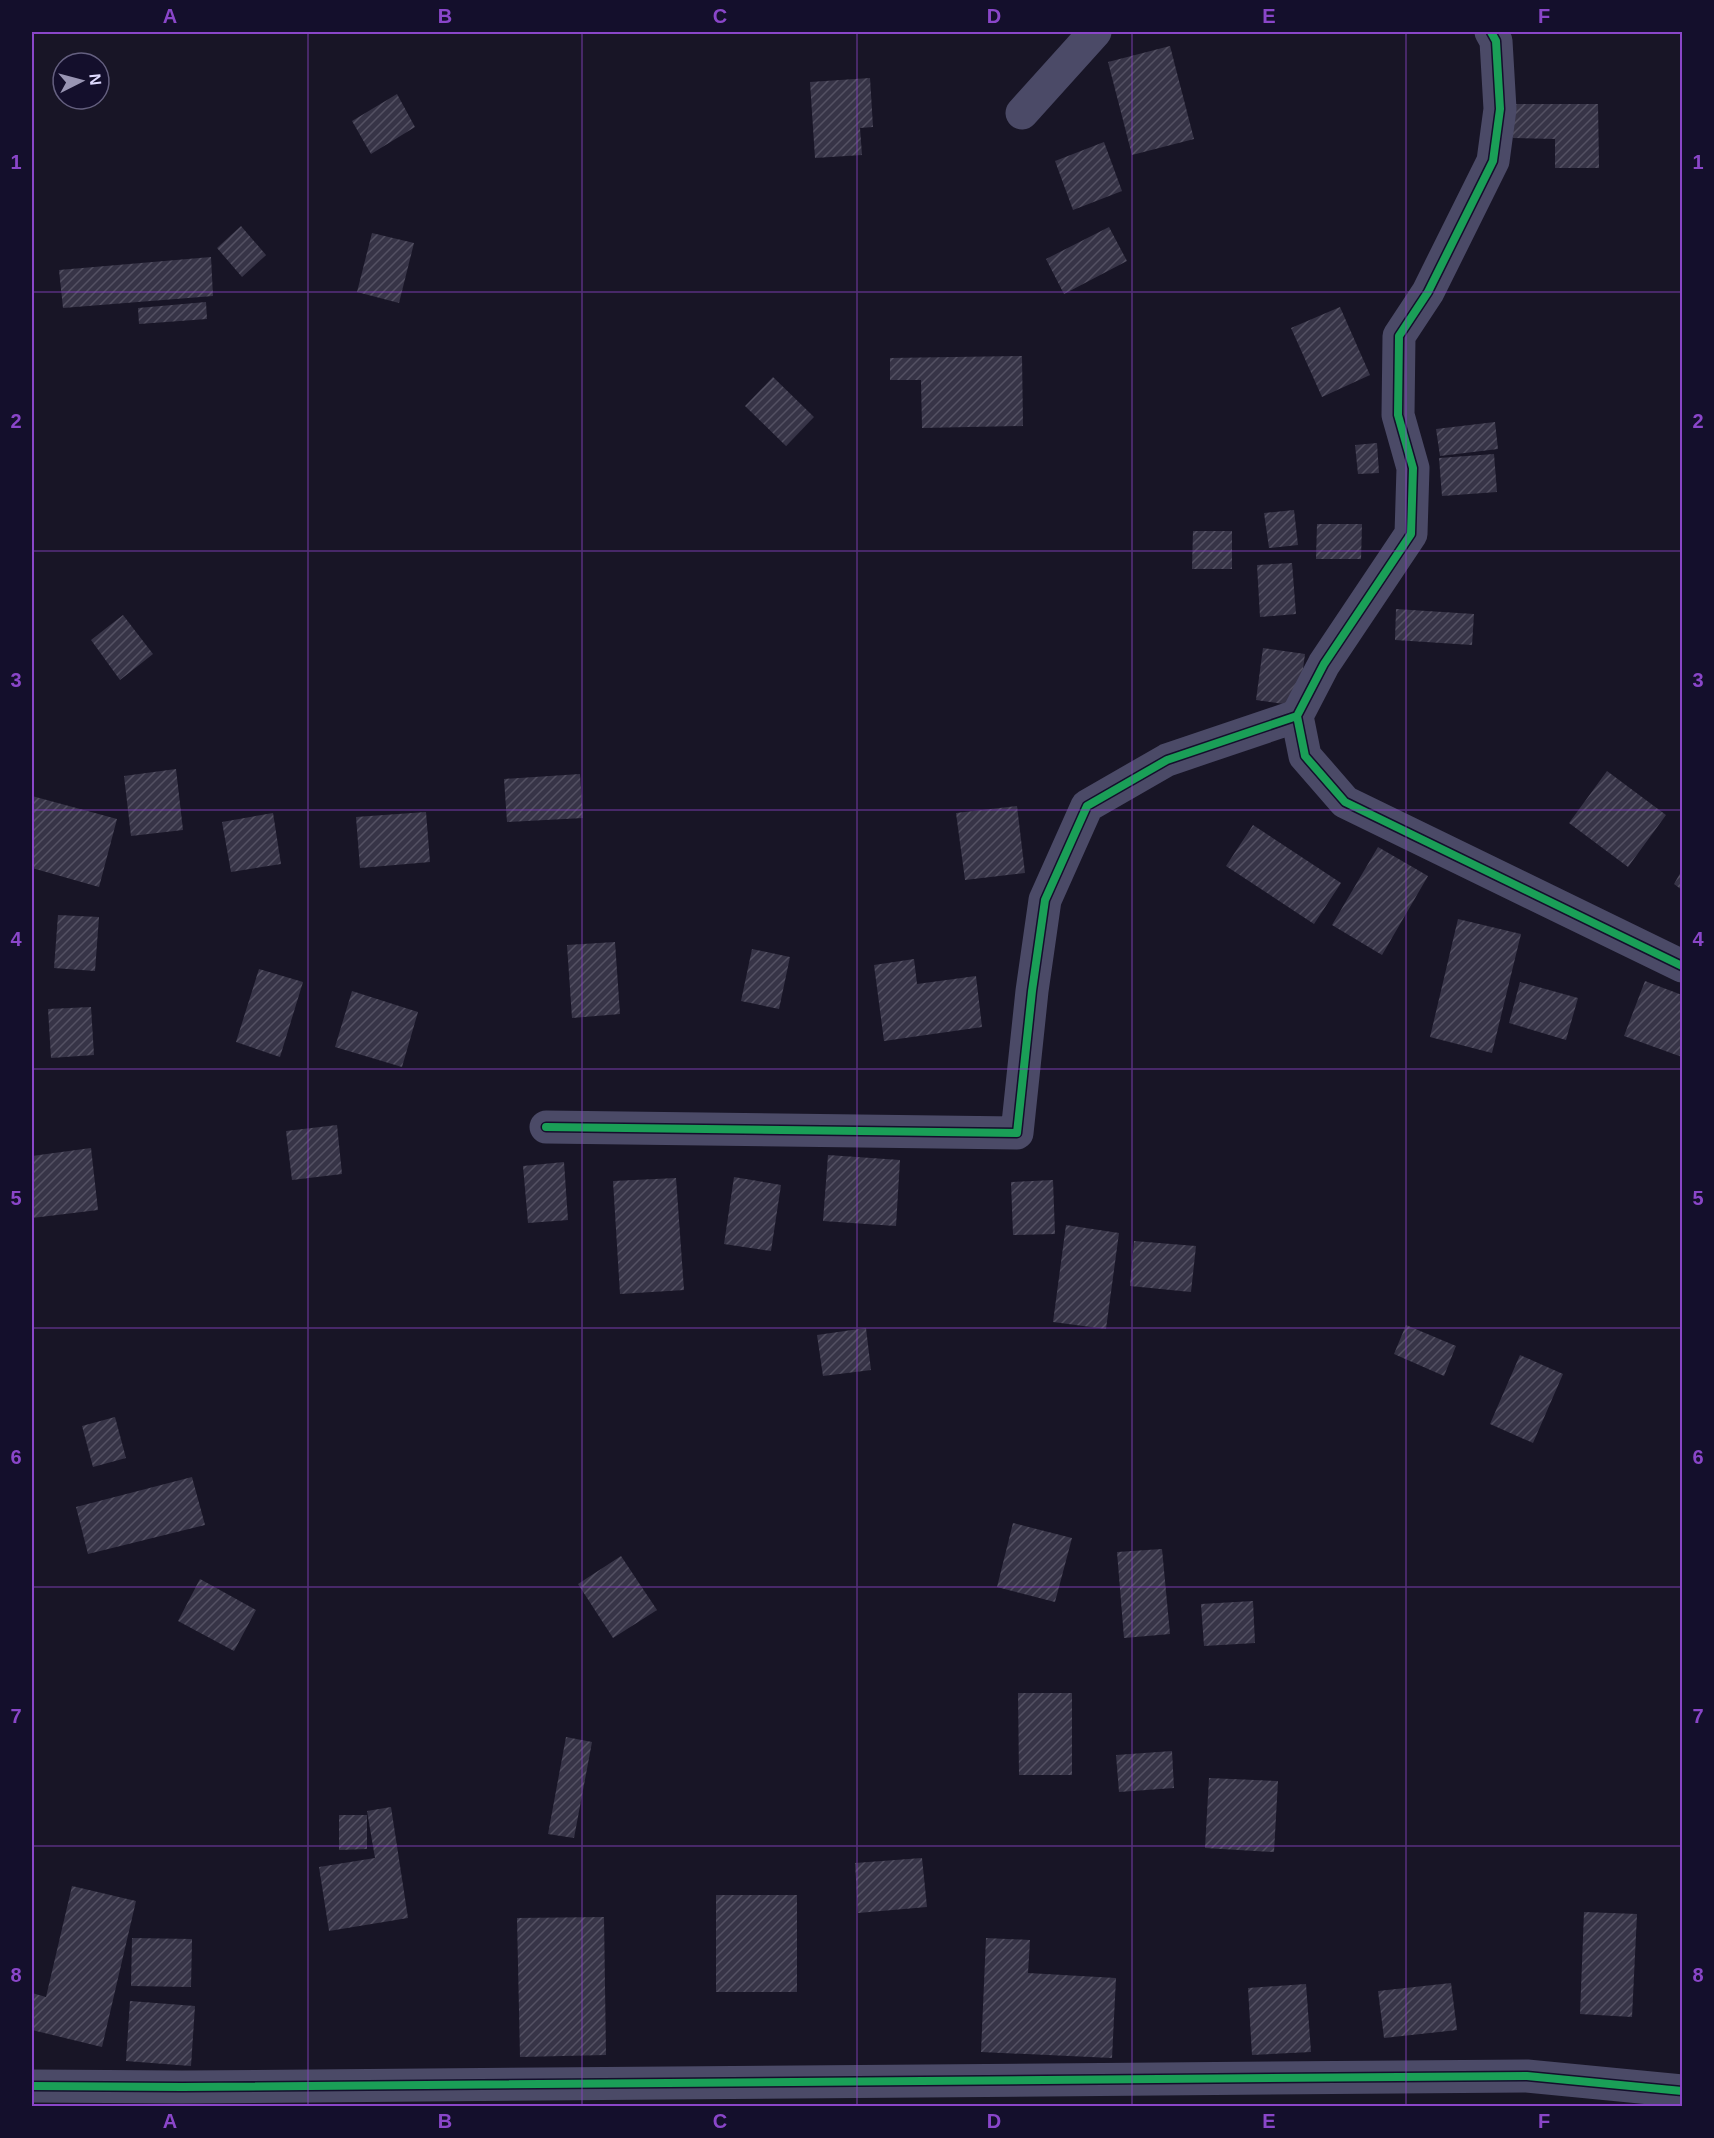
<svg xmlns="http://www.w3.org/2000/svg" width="1714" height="2138" font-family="Arial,sans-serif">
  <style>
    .building { fill: url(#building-hatch) }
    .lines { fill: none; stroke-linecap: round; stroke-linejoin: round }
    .street { stroke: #4b4a67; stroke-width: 33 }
    .cycleway-casing { stroke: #140f2c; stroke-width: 11 }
    .cycleway { stroke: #1a9f57; stroke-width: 8 }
    .grid { fill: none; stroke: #8a46c9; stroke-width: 1.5; stroke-opacity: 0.55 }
    .neatline { fill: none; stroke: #8a46c9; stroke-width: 2 }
    .grid-label { font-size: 20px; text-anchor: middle; font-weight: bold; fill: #8a46c9 }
  </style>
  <defs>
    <pattern id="building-hatch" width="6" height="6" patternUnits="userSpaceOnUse" patternTransform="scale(1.5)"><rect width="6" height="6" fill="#373447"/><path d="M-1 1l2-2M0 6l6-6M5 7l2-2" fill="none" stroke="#545163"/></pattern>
  </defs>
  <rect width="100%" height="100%" fill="#181526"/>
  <!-- building -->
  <path class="building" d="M1170,46l24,93 -62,16 -24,-93z
    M870,78l3,49 -13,1 2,27 -47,3 -5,-76z
    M397,94l18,33 -44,27 -19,-33z
    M1512,104h86l1,64h-44v-29l-42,-1z
    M1104,142l18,49 -49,19 -18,-49z
    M241,226l25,29 -24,22 -25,-29z
    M1109,227l18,34 -63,33 -18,-35z
    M372,233l42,10 -15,60 -42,-11z
    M211,257l2,39 -150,12 -4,-38z
    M206,302l1,17 -68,5 -1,-16z
    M1340,307l30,68 -48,22 -31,-69z
    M1022,356l1,70 -101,2 -1,-48h-31v-22z
    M773,377l41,40 -28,29 -41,-40z
    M1495,422l3,27 -58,7 -4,-27z
    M1377,443l2,30 -21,1 -3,-29z
    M1494,454l3,38 -55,4 -3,-38z
    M1294,510l4,35 -29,3 -5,-35z
    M1317,524h45l-1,35h-45z
    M1193,531h39v38h-40z
    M1292,563l4,51 -36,3 -3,-52z
    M1396,609l78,5 -2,31 -77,-5z
    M123,615l30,39 -33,26 -29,-40z
    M1263,648l42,6 -7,52 -42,-6z
    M176,769l7,61 -52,6 -7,-60z
    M1607,771l59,44 -38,52 -59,-44z
    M580,774l3,44 -76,4 -3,-43z
    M32,796l85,23 -18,68 -67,-19z
    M1017,806l8,67 -60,7 -9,-67z
    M426,812l4,50 -70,6 -4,-51z
    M273,813l8,51 -50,8 -9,-50z
    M1253,825l88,58 -27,41 -88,-58z
    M1378,847l50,29 -46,79 -50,-30z
    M1682,870v20l-8,-6z
    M58,915l41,2 -4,54 -41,-3z
    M1458,919l63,15 -29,119 -62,-16z
    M615,942l5,72 -48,4 -5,-73z
    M752,949l38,8 -11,52 -38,-8z
    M914,959l3,25 59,-8 6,51 -98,14 -10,-76z
    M259,969l44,13 -23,75 -44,-15z
    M1645,981l37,14v62l-58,-21z
    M1520,982l58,16 -12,42 -57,-17z
    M352,991l66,21 -16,55 -67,-20z
    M91,1007l3,48 -43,3 -3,-49z
    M337,1125l5,49 -50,6 -6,-49z
    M91,1148l7,62 -66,8v-62z
    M828,1155l72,5 -4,66 -73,-5z
    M564,1162l4,58 -40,3 -5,-57z
    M734,1177l47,8 -10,66 -47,-7z
    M676,1178l8,112 -64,4 -7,-113z
    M1053,1180l2,54 -42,1 -2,-53z
    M1066,1225l53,8 -13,96 -53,-7z
    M1134,1241l62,5 -5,46 -61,-6z
    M1406,1325l50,21 -12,30 -50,-22z
    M866,1328l5,42 -48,6 -6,-41z
    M1520,1355l43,19 -30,69 -43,-19z
    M115,1417l11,41 -33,9 -11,-41z
    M192,1477l13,48 -117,29 -12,-47z
    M1013,1523l59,15 -17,64 -58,-15z
    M1162,1549l8,85 -46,4 -7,-86z
    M621,1556l36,54 -44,28 -35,-54z
    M200,1579l56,31 -22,41 -56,-30z
    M1253,1601l2,42 -51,3 -3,-42z
    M1018,1693h54v82h-53z
    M566,1737l26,5 -18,96 -26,-4z
    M1172,1751l2,37 -55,4 -3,-37z
    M1209,1778l69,3 -4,71 -69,-4z
    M391,1807l17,111 -79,13 -10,-64 56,-9 -8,-47z
    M339,1815h28v34l-28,1z
    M922,1858l5,49 -69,6 -3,-50z
    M72,1886l64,15 -34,146 -70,-17v-37l14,4z
    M716,1895h81v97h-81z
    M1584,1912l53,2 -5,103 -52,-3z
    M604,1917l2,138 -86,2 -3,-139z
    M132,1938l60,1 -1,48 -60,-1z
    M986,1938l44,2 -2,33 88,5 -4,80 -131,-6z
    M1451,1983l6,47 -73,8 -6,-47z
    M1306,1984l5,68 -59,3 -4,-67z
    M130,2001l65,5 -4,60 -65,-5z"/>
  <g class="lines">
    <!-- street -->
    <path class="street" d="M1491,32l5,9 4,68 -7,52 -65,131 -29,44 -1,79 15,53 -2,66 -87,130 -27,52 8,40 40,46 337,164
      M1022,113l73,-81
      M546,1127l471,6 15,-142 13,-91 42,-94 80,-46 130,-44
      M32,2086l150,1 1345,-11 155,15"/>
    <defs>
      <path id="cycleway" d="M1491,32l5,9 4,68 -7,52 -65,131 -29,44 -1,79 15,53 -2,66 -87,130 -27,52 8,40 40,46 337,164
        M546,1127l471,6 15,-142 13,-91 42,-94 80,-46 130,-44
        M32,2086l150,1 1345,-11 155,15"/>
    </defs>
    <!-- cycleway casing -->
    <use href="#cycleway" class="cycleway-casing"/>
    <!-- cycleway -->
    <use href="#cycleway" class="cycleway"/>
  </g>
  <!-- grid -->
  <path class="grid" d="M308,32v2074M582,32v2074M857,32v2074M1132,32v2074M1406,32v2074M32,292h1650M32,551h1650M32,810h1650M32,1069h1650M32,1328h1650M32,1587h1650M32,1846h1650"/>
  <!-- border -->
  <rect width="1714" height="2138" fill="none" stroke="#140f2c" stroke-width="66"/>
  <!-- north arrow -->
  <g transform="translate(81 81) rotate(84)"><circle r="28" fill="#140f2c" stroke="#656080" stroke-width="1.5"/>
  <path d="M0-4.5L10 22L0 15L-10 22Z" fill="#9995b3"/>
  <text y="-9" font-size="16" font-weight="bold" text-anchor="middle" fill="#dfdaff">N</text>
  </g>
  <rect x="33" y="33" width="1648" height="2072" class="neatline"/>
  <g class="grid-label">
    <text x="170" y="23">A</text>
    <text x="445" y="23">B</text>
    <text x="720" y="23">C</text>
    <text x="994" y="23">D</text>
    <text x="1269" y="23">E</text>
    <text x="1544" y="23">F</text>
    <text x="16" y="169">1</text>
    <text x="1698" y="169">1</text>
    <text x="16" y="428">2</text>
    <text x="1698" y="428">2</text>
    <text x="16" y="687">3</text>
    <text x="1698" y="687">3</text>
    <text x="16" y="946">4</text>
    <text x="1698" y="946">4</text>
    <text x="16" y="1205">5</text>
    <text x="1698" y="1205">5</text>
    <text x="16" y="1464">6</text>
    <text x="1698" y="1464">6</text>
    <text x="16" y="1723">7</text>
    <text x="1698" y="1723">7</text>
    <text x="16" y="1982">8</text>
    <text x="1698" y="1982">8</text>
    <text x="170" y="2128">A</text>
    <text x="445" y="2128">B</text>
    <text x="720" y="2128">C</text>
    <text x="994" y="2128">D</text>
    <text x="1269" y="2128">E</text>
    <text x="1544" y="2128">F</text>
  </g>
</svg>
